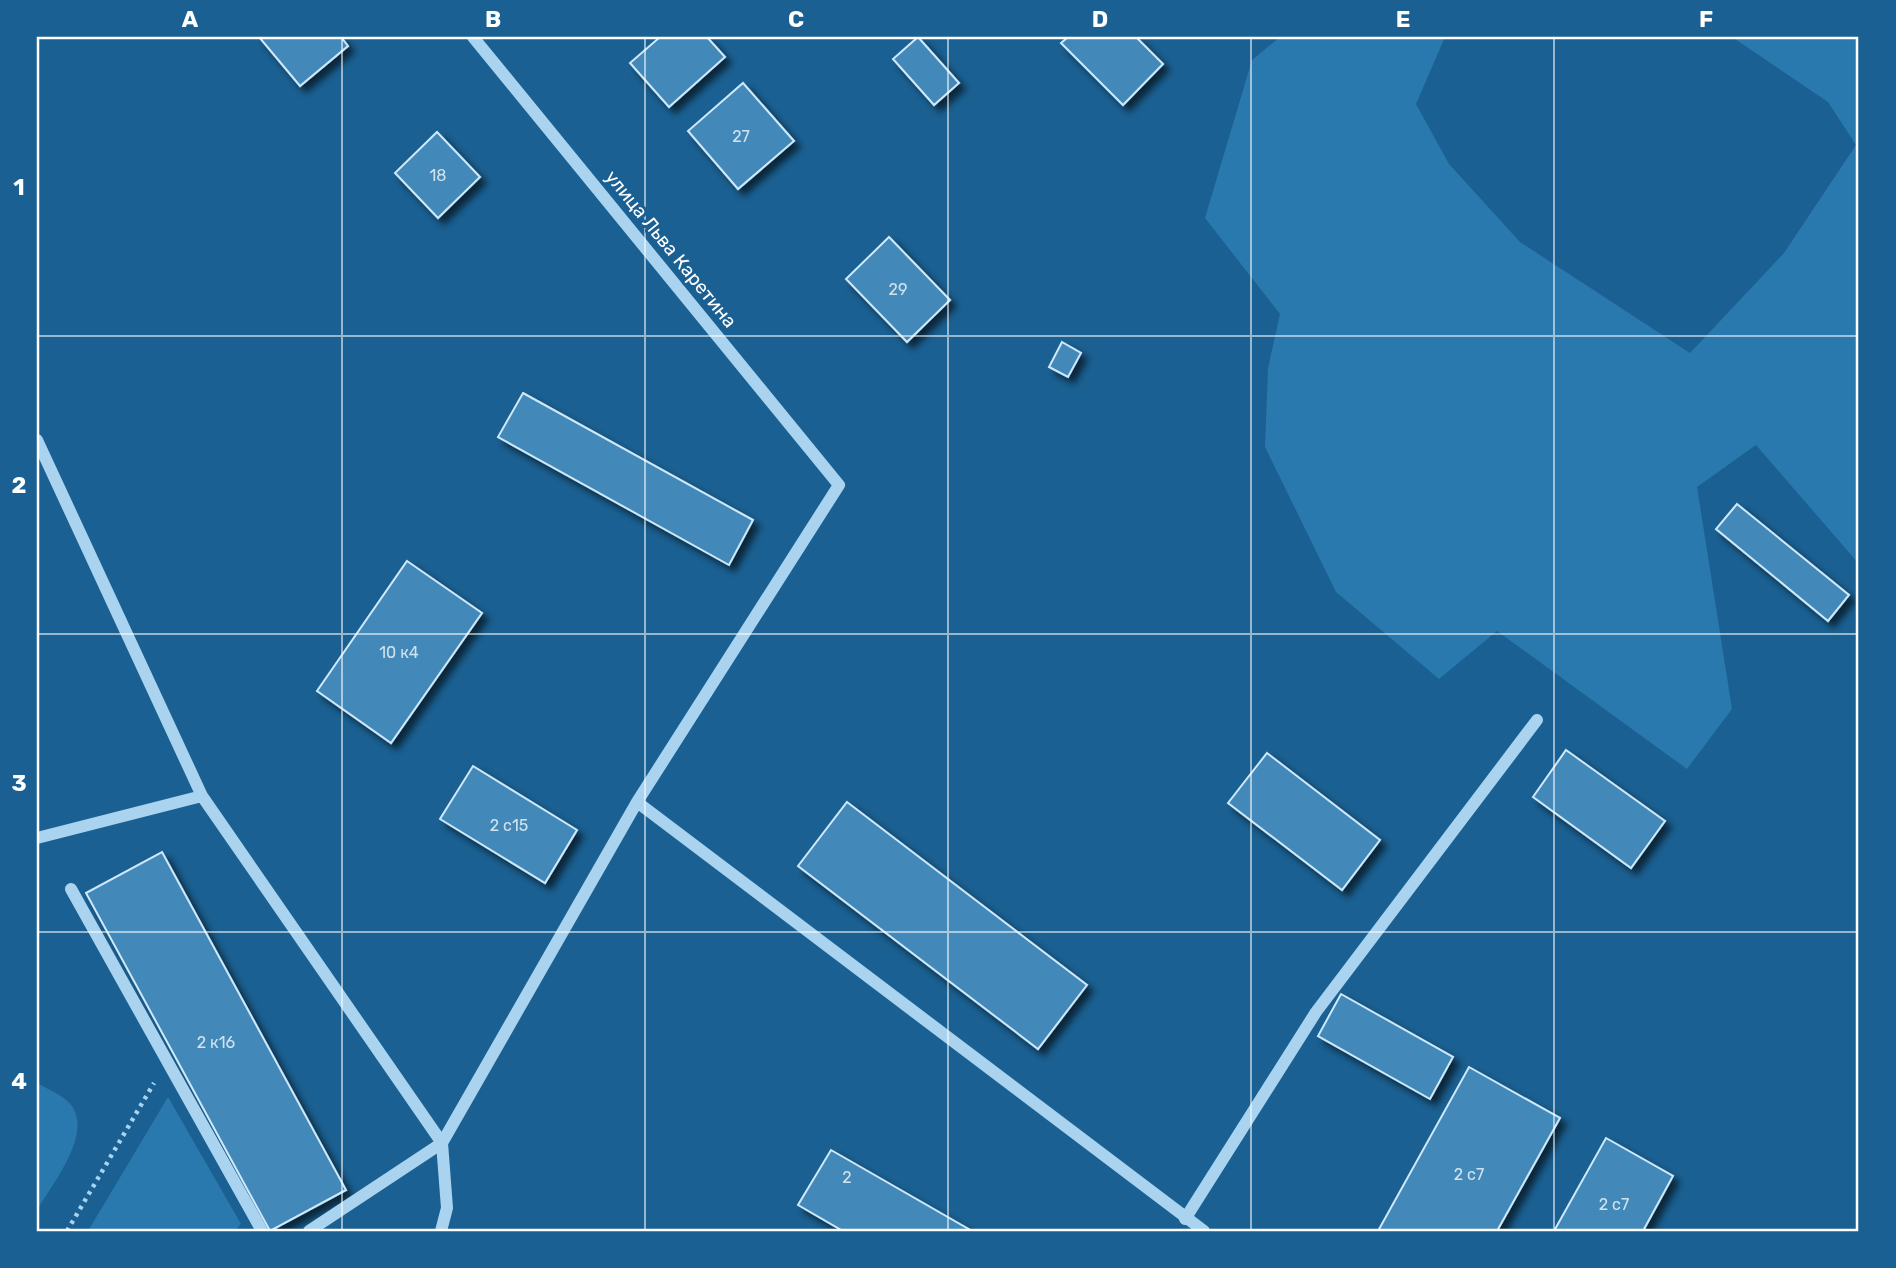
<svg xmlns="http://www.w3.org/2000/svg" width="1896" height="1268" font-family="Rubik,sans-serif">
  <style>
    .green { fill: #2979ae }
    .building { fill: #4289b9; stroke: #cfe9fb; stroke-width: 2; filter: url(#shadow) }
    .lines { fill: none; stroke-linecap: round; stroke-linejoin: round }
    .path { stroke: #a9d3ef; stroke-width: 4.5; stroke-dasharray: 3.5 5; stroke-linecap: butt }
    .minor { stroke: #a9d3ef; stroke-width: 12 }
    .grid { fill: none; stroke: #fff; stroke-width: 2; stroke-opacity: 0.55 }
    .labels { text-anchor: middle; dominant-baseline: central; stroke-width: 6; stroke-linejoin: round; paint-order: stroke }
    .number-label { font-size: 16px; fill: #d0e2ee }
    .street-label { font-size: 19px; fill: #fff; stroke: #1a6092 }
    .neatline { fill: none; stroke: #fff; stroke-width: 2.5 }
    .grid-label { font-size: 23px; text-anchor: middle; font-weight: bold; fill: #fff }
  </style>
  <defs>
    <filter id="shadow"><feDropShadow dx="6" dy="6" stdDeviation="3.5" flood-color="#0009"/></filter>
  </defs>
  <rect width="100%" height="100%" fill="#1a6092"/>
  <!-- green -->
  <path class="green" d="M1280,37h165l-29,67 33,60 71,78 170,111 94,-100 72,-108 -28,-43 -96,-65h127v527l-103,-119 -59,42 35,222 -45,60 -190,-138 -58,48 -103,-87 -71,-145 3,-79 12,-54 -75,-96 47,-158z
    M37,1083c9,5 20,10 28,16 35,27 -13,85 -28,111z
    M168,1097l73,127 -6,7h-147z"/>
  <!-- building -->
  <path class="building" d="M259,37h82l7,9 -48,40z
    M660,37h47l18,20 -56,50 -39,-44z
    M918,37l41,46 -25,22 -41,-46z
    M1068,37h68l27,27 -40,41 -62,-62z
    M743,83l51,58 -56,48 -50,-58z
    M437,132l43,45 -42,41 -43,-45z
    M889,237l61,63 -43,42 -61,-63z
    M1062,342l19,11 -13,24 -19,-10z
    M523,393l230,127 -24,45 -231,-128z
    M1737,504l112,91 -21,26 -112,-92z
    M407,561l75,52 -91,130 -74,-52z
    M1566,750l99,71 -34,47 -98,-71z
    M1267,753l113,87 -38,50 -114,-87z
    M473,766l104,64 -32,53 -105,-64z
    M847,802l240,183 -49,64 -240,-183z
    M162,852l184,338 -76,41 -184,-338z
    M1341,994l112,63 -23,42 -112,-63z
    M1469,1067l91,51 -63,113h-119z
    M1606,1138l67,38 -30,55h-89z
    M831,1150l141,81h-129l-45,-26z"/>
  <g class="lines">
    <!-- path -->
    <path class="path" d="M67,1231l87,-148"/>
    <!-- minor -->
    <path class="minor" d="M37,440l165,356 240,347 5,65 -6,23
      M637,802l567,429
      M37,838l165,-42
      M71,889l191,342
      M1185,1219l131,-207 221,-292
      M309,1231l133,-88 195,-341 202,-317 -366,-448"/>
  </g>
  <!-- grid -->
  <path class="grid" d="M342,37v1194M645,37v1194M948,37v1194M1251,37v1194M1554,37v1194M37,336h1822M37,634h1822M37,932h1822"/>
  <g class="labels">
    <!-- number labels -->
    <g class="number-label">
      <text x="741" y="136">27</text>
      <text x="438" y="175">18</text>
      <text x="898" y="289">29</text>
      <text x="399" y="652">10 к4</text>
      <text x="509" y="825">2 с15</text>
      <text x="216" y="1042">2 к16</text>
      <text x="1469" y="1174">2 с7</text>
      <text x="847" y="1177">2</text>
      <text x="1614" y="1204">2 с7</text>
    </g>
    <!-- street labels -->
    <g class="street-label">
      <text transform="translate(671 249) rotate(51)">улица Льва Каретина</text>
    </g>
  </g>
  <!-- border -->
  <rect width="1896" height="1268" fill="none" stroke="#1a6092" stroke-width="77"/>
  <rect x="38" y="38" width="1819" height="1192" class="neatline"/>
  <g class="grid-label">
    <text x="190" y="27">A</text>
    <text x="493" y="27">B</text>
    <text x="796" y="27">C</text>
    <text x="1100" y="27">D</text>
    <text x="1403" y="27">E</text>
    <text x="1706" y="27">F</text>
    <text x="19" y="195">1</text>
    <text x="19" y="493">2</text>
    <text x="19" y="791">3</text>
    <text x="19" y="1089">4</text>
  </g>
</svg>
